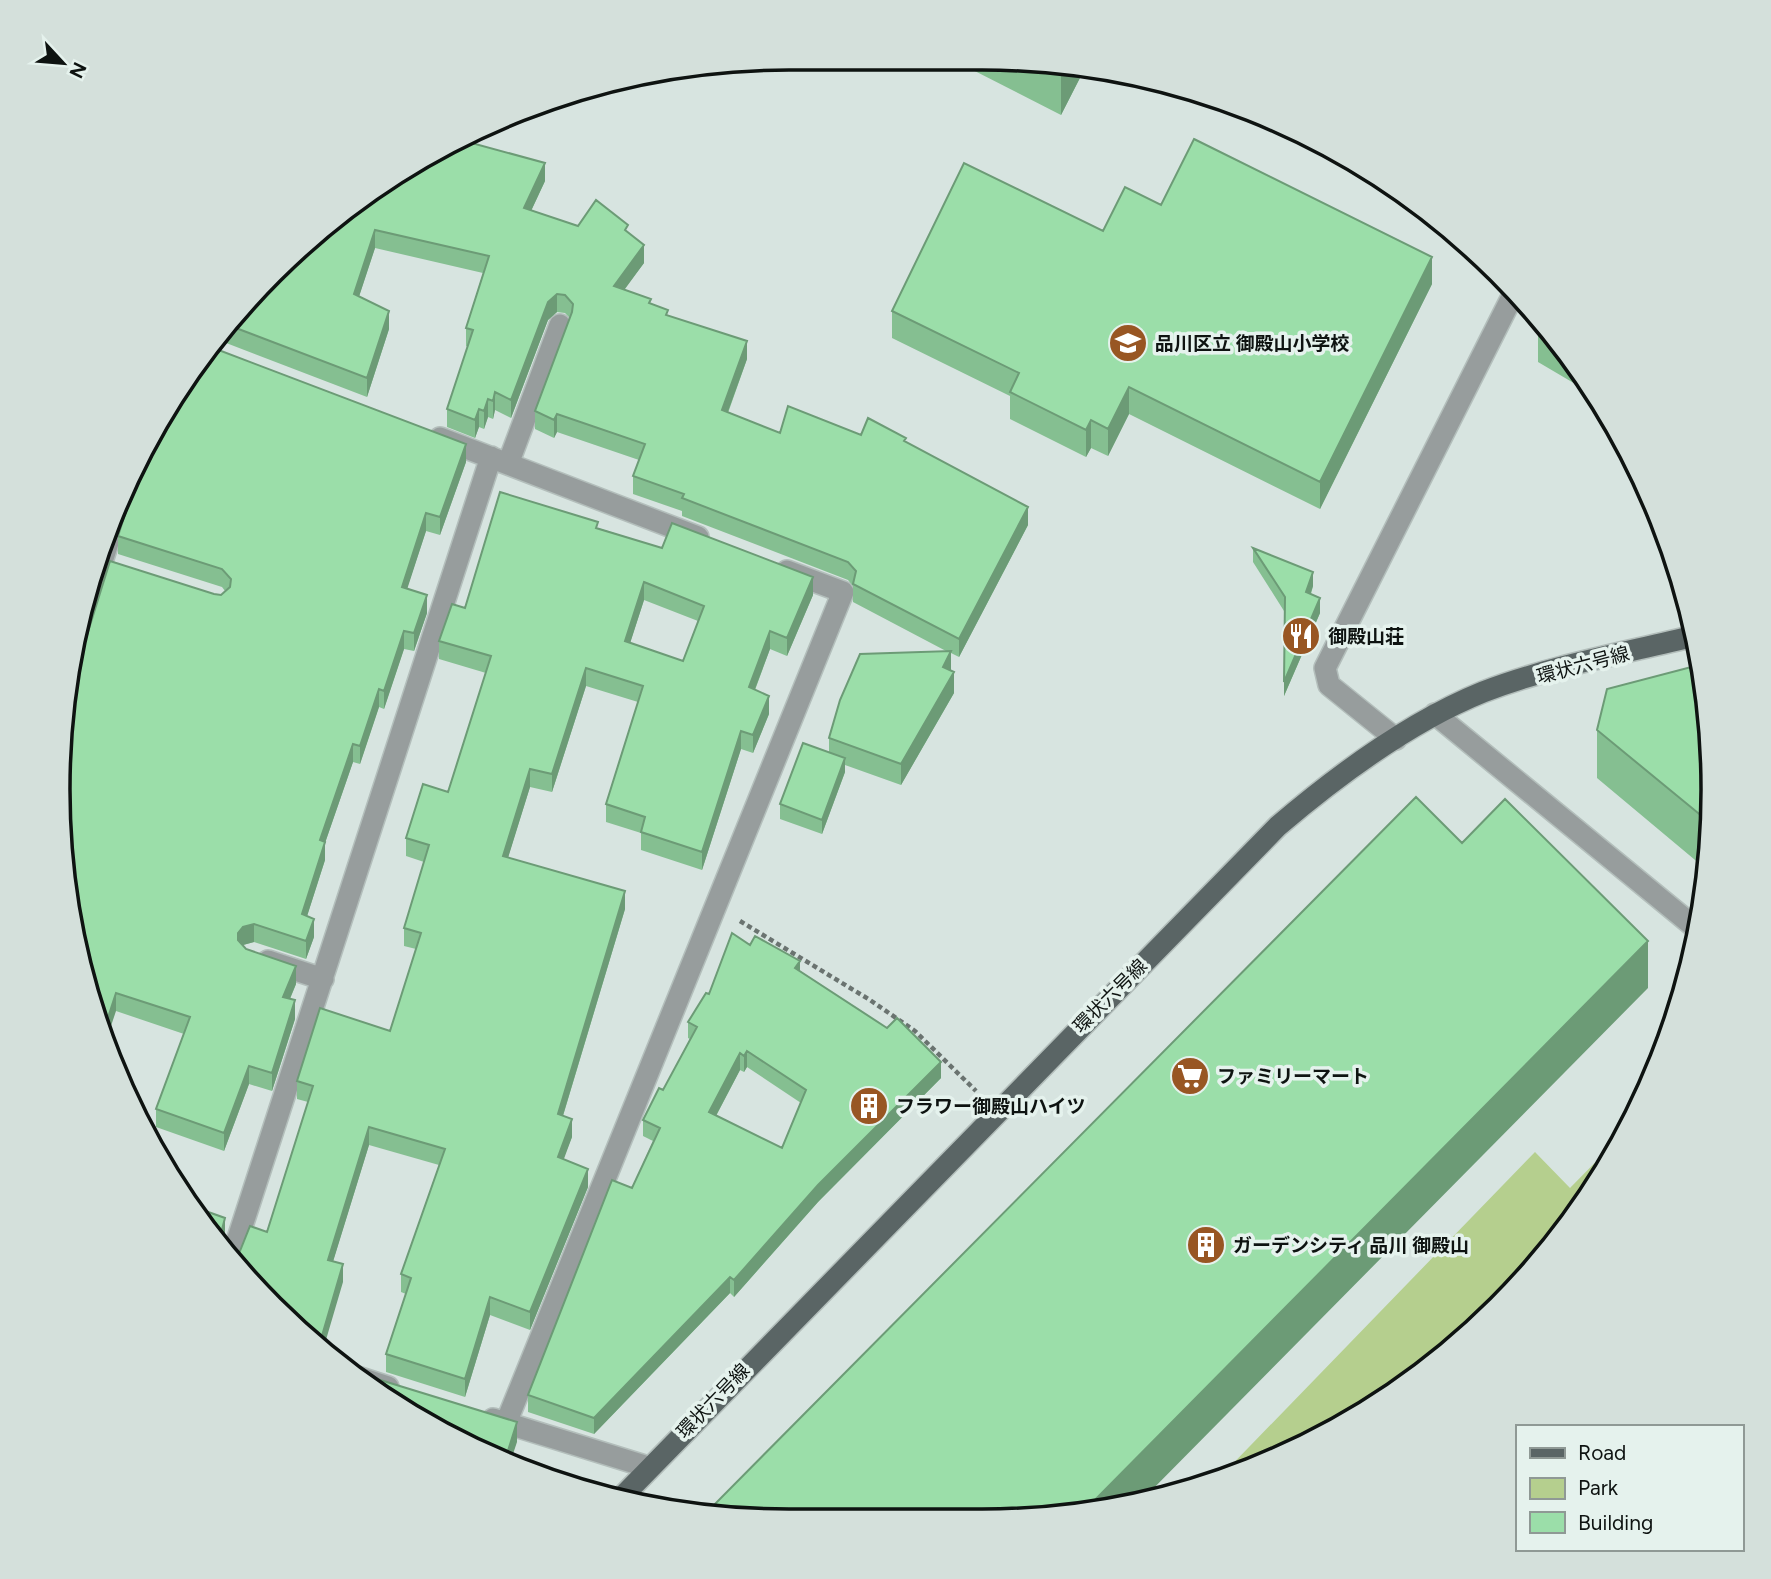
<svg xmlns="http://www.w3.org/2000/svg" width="1771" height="1579" font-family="Figtree,'Noto Sans JP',sans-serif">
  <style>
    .green { fill: #b5cf8e }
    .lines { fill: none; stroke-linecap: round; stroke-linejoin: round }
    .minor-casing { stroke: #b3bebb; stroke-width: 24 }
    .major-casing { stroke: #b3bebb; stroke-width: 24 }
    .path { stroke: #6a7370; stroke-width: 4.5; stroke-dasharray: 5 3.5; stroke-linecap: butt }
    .minor { stroke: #979d9d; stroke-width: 21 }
    .major { stroke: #5a6565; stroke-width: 21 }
    .wall { fill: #85bf91; fill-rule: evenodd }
    .shaded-wall { fill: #6c9b76 }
    .building { fill: #9bdea9; stroke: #6c9b76; stroke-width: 2; fill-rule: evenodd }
    .labels { text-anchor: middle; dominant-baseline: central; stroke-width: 7; stroke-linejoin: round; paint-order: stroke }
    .poi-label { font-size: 19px; font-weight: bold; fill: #0e1311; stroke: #e5f2ed; text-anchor: start }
    .street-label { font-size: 19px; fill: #0e1311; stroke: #e5f2ed }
    .rim { fill: none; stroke: #0e1311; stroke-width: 3.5 }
  </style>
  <rect width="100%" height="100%" fill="#d7e4e0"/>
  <!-- green -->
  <path class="green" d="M1626,1131l-11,25 -84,116 -104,98 -122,76 -86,32 316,-326 35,36z"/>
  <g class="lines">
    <defs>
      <path id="minor" d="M440,438l258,99
        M508,464l52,-139
        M70,662l55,-173
        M1435,714l262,215
        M1396,739l-67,-54 -4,-17 189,-375
        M268,961l55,18
        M231,1260l260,-803
        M354,1376l34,11
        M493,1419l155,48
        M506,1423l337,-831 -56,-21"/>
      <path id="major" d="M619,1500l659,-674c61,-52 131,-104 205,-134 67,-26 142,-39 211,-56"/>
    </defs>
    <!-- minor casing -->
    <use href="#minor" class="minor-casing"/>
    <!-- major casing -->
    <use href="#major" class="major-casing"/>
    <!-- path -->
    <path class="path" d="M740,921l130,79 45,31 61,60"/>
    <!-- minor -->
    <use href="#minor" class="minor"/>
    <!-- major -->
    <use href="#major" class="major"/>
  </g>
  <!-- wall -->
  <path class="wall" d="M963,65l121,5 -23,45z
    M539,108l-3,9 -10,-4z
    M545,181l-14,30 47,15 50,6 16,31 -20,26 27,15 17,11 79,44 -19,54 52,20 81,2 45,7 122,83 -69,132 -8,-4v18l3,22 -53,92 -56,-20v7l-23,62 -42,-15v-15l49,-52v-14l117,-87 -93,-49v-16l-5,-6 -166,-64v-5l-49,-17v-18l6,-16 -82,-28 -3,6 -19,-9v-18l35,-93 -5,-5 -8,-1 -9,8 -37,98 -16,-8 -2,9 -5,-2 -4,12 -5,-2 -4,11 -28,-11v-18l21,-62 -2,-1v-18l17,-55 -108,-25 -16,48 30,33 -22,68 -146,-56v-9l123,-123z
    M1161,205l271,79 -112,225 -191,-95 -21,42 -17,-8 -5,9 -76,-38v-23l-118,-58v-27l211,-80z
    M1538,318l24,26 32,51 -56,-33z
    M208,346l258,116 -26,73 -14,-4 -19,57 20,25 -13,38 -10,-2 -20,60 -5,-2 -19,57 -7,-2 -28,81v17l-18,56 7,21 -8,22 -52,-17 -11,3 3,4 50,35 -6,15 5,20 -23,72 -23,-7 -25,67 -68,-24v-18l28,-75 -68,-23 -43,-354 141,-63 7,1 4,-4 -3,-4 -104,-33v-18l17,-53 -6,-6 4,-11z
    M598,528l215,67 -26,61 -17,-7 -15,41 14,24 -16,39 -12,-4 -39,121 -61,-20v-17l-35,-11v-18l32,-102 -52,-16 -34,106 -22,-5 -22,70 117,52 -62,207 9,21 -9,22 25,28 -58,143 -40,-15 -25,82 -79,-25v-18l20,-60 -5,-2v-18l38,-109 -70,-20 -36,116 10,21 -103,-31 27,-19 41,-130 -11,-3v-18l93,-50 26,-82 -12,-3v-18l20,-66 -18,-6v-18l42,-46 38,-119 -47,-14v-18l26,-33zM644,600l54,21 -15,40 -53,-18z
    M1253,548l60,38 -2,8 9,19 -36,83v-85l-31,-49z
    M1597,730l115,12 -5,128 -110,-92z
    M750,945l50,26 141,107 -123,124 -84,95 -4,-4 -136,141 -66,-22v-17l104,-207 21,-47 -10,-5v-16l20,-30 27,-51 -2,-1v-16l21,-28zM747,1067l54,36 -19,45 -66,-32 24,-46 4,2z"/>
  <!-- shaded-wall -->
  <path class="shaded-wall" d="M1061,69l23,1 -23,45z
    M545,163v18l-21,45v-18z
    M375,230v18l-21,64v-18z
    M644,245v18l-30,41v-18z
    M1432,257v27l-112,225v-27z
    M557,294v18l-9,8 -37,98v-18l37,-98z
    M389,311v18l-22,68v-19z
    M747,341v18l-25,69v-18z
    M1129,387v27l-21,42v-27z
    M495,392v18l-2,9v-18z
    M488,399v18l-4,12v-18z
    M479,409v18l-4,11v-18z
    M557,414v18l-3,6v-18z
    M1091,420v28l-5,9v-27z
    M466,444v18l-26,73v-18z
    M1028,507v18l-69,132v-18z
    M426,513v18l-24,74v-18z
    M1313,572v14l-7,21v-15z
    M813,577v18l-26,61v-18z
    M644,582v18l-19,59v-18z
    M427,595v18l-13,38v-18z
    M1320,598v15l-36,83v-14z
    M404,631v18l-20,60v-18z
    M770,631v18l-21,56v-18z
    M951,651v21l-8,-5z
    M586,668v18l-34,106v-18z
    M954,672v21l-53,92v-21z
    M379,689v18l-19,57v-18z
    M769,696v18l-16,39v-18z
    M741,731v18l-39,121v-18z
    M353,744v18l-28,81v17l-23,72v-18l18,-74z
    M845,758v14l-23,62v-14z
    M530,769v18l-27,87v-18z
    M625,891v18l-67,223v-18z
    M314,919v18l-8,22v-18z
    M254,924v18l-11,3 -5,7v-19l5,-6z
    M1648,941v47l-508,514 -56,9z
    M800,961v16l-5,-9z
    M296,966v18l-13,31v-18z
    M116,993v18l-10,30 -3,-8z
    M295,1000v19l-23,72v-18z
    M747,1051v16l-3,5v-16z
    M740,1053v17l-31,59v-17z
    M941,1062v16l-123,124 -84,95v-17l84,-95z
    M249,1066v18l-25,67v-18z
    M572,1119v18l-14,38v-18z
    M369,1127v18l-41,133v-18z
    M588,1169v18l-58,143v-18z
    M225,1218v18l-3,10 -3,-5z
    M343,1264v18l-20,68 -4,-4z
    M730,1277v16l-136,141v-16z
    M490,1297v18l-25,82v-18z
    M517,1422v20l-7,21 -3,-9z"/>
  <!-- building -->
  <path class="building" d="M457,139l88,24 -21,45 54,18 18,-26 32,25 -3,5 19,15 -30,41 37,13 -2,4 19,7 -2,5 81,26 -25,69 58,23 8,-27 73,29 7,-17 38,20 -2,3 124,66 -69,132 -106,-55 3,-13 -8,-9 -166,-64 2,-4 -51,-18 12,-32 -88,-30 -3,6 -19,-9 37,-99 1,-8 -8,-9 -8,-1 -9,8 -37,98 -16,-8 -2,9 -5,-2 -4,12 -5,-2 -4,11 -28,-11 26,-79 -7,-2 23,-72 -114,-26 -21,64 35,17 -22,67 -139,-53 116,-116z
    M1194,139l238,118 -112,225 -191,-95 -21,42 -17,-9 -5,10 -76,-38 9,-19 -127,-62 72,-148 139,68 22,-44 36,18z
    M208,346l258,98 -26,73 -14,-4 -24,74 25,8 -13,38 -10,-2 -20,60 -5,-2 -19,57 -7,-2 -33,96 5,2 -23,72 12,5 -8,22 -52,-17 -11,3 -5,6v7l8,9 50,17 -13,31 12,3 -23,73 -23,-7 -25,67 -68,-24 34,-92 -74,-24 -13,40 -20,-55 -25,-188 13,-134 2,1 10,-9 27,-87 104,33 7,1 9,-8 1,-8 -9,-10 -104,-33 20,-62v-7l-4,-3z
    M500,492l98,30 -2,6 66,20 10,-25 141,54 -26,61 -17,-7 -21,56 20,9 -16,39 -12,-4 -39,121 -61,-20 4,-15 -39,-13 37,-118 -57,-18 -34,106 -22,-5 -27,87 122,35 -67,223 14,5 -14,38 30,12 -58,143 -40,-15 -25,82 -79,-25 25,-76 -10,-4 44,-125 -76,-22 -41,133 15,4 -24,82 -80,-74 -12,-18 13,-3 10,-25 17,6 46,-146 -16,-5 23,-73 70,23 31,-98 -17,-5 25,-83 -23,-7 17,-54 25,8 43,-136 -52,-15 13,-37 13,4zM644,582l60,24 -21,55 -58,-20z
    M1253,548l60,24 -7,20 14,6 -36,84 1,-85z
    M951,651l-8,16 11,5 -53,92 -72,-26 11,-38 20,-46z
    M1699,665l13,77 -3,80 -112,-92 10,-41z
    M803,743l42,15 -23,62 -42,-16z
    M1416,797l46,46 43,-44 143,142 -564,570 -55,9h-288l-36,-6z
    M732,933l18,12 5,-9 45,25 -5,7 92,60 10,-10 44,44 -123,123 -84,95 -4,-3 -136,141 -66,-23 84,-215 20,8 28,-60 -17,-8 16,-32 4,2 34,-63 -9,-5 18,-29 3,1zM747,1051l59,39 -24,58 -73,-36 31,-59 4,3z
    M197,1208l28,10 -6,23z
    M364,1375l153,47 -10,32 12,4 -2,7 -51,-19 -104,-65z"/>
  <!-- icons -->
  <defs>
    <symbol id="school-disc" viewBox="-11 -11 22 22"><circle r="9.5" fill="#985623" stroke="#e5f2ed"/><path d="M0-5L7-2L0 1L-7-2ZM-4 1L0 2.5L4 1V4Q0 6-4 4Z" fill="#fff"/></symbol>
    <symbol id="restaurant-disc" viewBox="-11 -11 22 22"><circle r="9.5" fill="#985623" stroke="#e5f2ed"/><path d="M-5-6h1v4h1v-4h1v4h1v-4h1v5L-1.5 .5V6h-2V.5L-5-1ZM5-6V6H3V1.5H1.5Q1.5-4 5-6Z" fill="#fff"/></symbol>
    <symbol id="supermarket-disc" viewBox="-11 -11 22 22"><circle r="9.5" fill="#985623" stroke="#e5f2ed"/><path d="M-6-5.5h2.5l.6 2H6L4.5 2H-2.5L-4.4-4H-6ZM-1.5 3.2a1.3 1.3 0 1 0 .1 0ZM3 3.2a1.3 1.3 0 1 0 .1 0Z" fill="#fff"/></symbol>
    <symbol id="building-disc" viewBox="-11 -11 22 22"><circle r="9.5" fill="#985623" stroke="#e5f2ed"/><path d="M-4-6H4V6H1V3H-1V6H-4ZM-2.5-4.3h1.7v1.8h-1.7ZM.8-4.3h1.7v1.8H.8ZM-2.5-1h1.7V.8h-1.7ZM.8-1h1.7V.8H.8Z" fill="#fff"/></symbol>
  </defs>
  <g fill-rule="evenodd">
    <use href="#school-disc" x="1106" y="321" width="44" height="44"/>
    <use href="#restaurant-disc" x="1279" y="614" width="44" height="44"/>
    <use href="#supermarket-disc" x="1168" y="1054" width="44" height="44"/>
    <use href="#building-disc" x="847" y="1084" width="44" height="44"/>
    <use href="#building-disc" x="1184" y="1223" width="44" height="44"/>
  </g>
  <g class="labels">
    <!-- poi labels -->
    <g class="poi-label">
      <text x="1155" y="343">品川区立 御殿山小学校</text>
      <text x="1328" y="636">御殿山荘</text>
      <text x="1217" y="1076">ファミリーマート</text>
      <text x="896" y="1106">フラワー御殿山ハイツ</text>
      <text x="1233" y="1245">ガーデンシティ 品川 御殿山</text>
    </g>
    <!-- street labels -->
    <g class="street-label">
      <text transform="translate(1583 665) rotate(-15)">環状六号線</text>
      <text transform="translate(1110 996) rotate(-45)">環状六号線</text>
      <text transform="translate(713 1401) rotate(-46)">環状六号線</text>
    </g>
  </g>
  <!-- crop -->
  <path d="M0 0H1771V1579H0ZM789 70H982A719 719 0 0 1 1701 789V790A719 719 0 0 1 982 1509H789A719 719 0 0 1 70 790V789A719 719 0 0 1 789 70Z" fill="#d4e0db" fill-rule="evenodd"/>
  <path class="rim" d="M789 70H982A719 719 0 0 1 1701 789V790A719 719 0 0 1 982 1509H789A719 719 0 0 1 70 790V789A719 719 0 0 1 789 70Z"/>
  <!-- legend -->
  <rect x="1516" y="1425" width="228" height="126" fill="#e5f2ed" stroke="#8f9995" stroke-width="2"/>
  <rect x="1530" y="1448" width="35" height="10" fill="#5a6565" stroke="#8f9995" stroke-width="2"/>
  <text x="1578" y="1460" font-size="21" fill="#0e1311">Road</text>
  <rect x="1530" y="1478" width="35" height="21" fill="#b5cf8e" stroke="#8f9995" stroke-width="2"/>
  <text x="1578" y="1495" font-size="21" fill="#0e1311">Park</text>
  <rect x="1530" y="1512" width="35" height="21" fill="#9bdea9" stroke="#8f9995" stroke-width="2"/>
  <text x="1578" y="1530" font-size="21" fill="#0e1311">Building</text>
  <!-- north arrow -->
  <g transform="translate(63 63) rotate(116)" stroke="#e5f2ed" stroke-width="5" paint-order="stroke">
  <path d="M0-5L12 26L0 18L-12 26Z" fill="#0e1311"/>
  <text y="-10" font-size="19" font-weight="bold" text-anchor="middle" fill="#0e1311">N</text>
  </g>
</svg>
